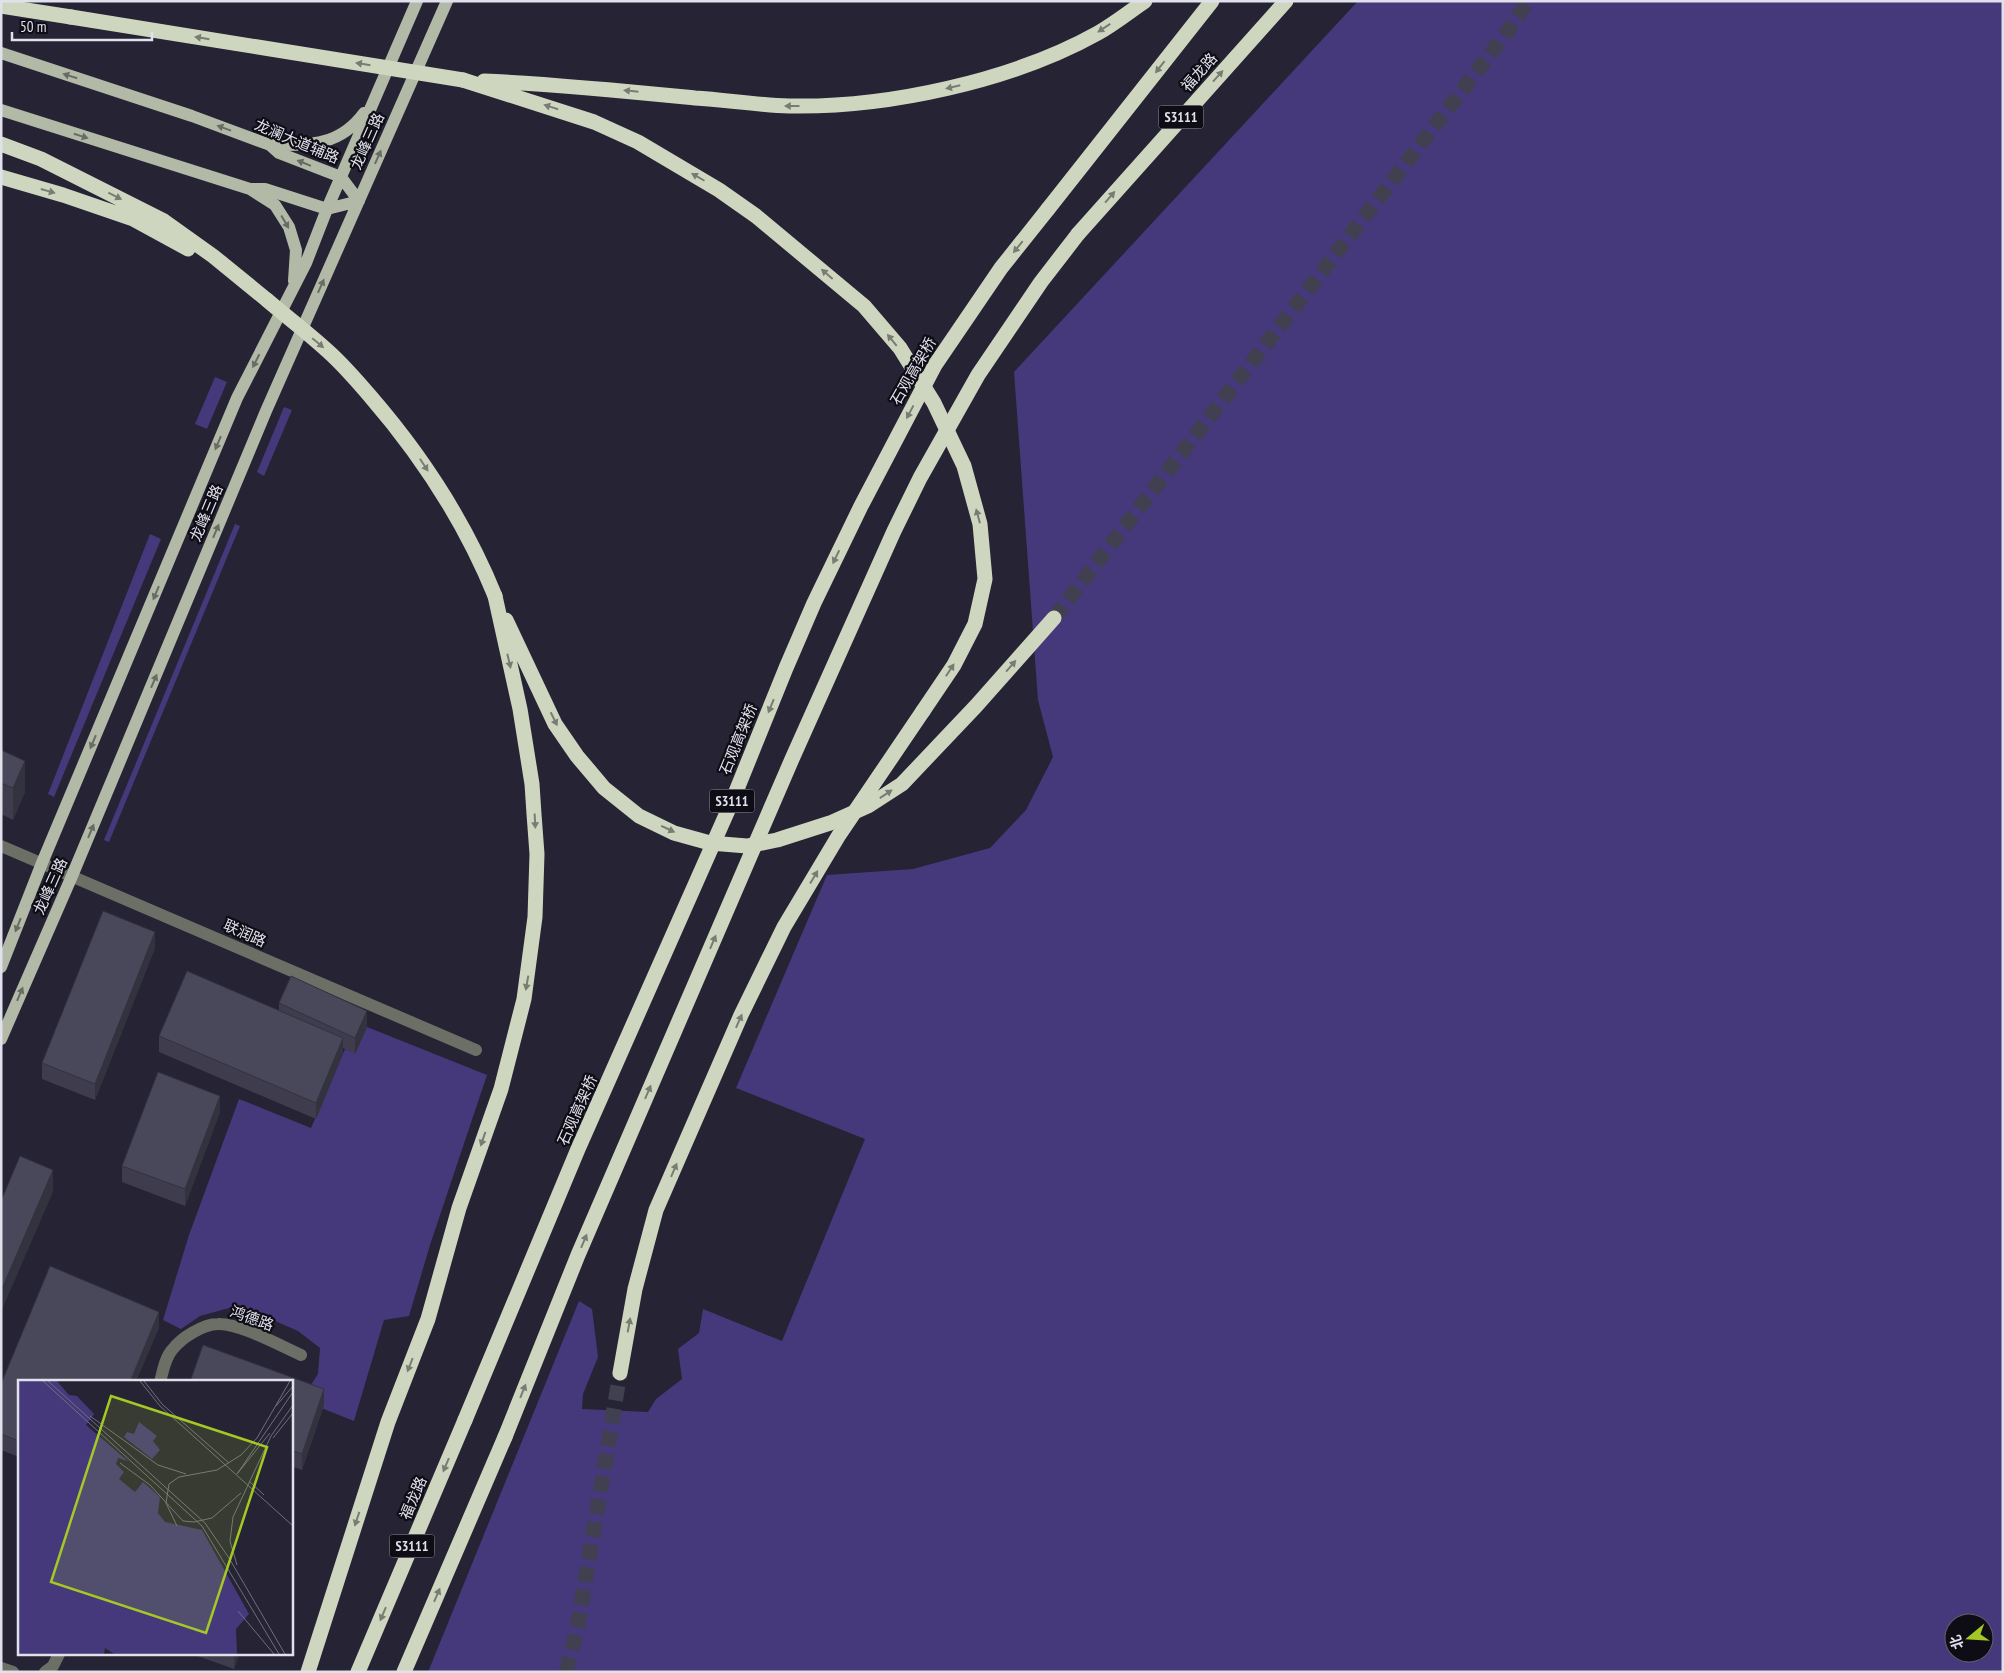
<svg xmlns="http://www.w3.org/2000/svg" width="2004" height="1673" font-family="'PT Sans Narrow','Noto Sans SC',sans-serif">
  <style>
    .green { fill: #45397c; fill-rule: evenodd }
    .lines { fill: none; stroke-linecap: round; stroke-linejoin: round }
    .highway-tunnel { stroke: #414050; stroke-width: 15; stroke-dasharray: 15 8; stroke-linecap: butt }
    .minor { stroke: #6c6f66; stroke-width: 12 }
    .major { stroke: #b2b9a6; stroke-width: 12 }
    .highway { stroke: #cfd6c0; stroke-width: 15 }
    .highway-bridge { stroke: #cfd6c0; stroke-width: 15 }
    .wall { fill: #3f3d4d }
    .shaded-wall { fill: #33323f }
    .building { fill: #49475a; stroke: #33323f }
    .oneway { fill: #787c73 }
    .oneway2 { fill: #686c65 }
    .labels { text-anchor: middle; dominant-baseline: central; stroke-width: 4.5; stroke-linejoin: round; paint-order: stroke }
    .shield { fill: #0e0d15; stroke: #a2a1ac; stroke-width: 1 }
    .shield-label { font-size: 14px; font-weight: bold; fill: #e1e1ec }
    .street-label { font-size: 15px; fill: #e1e1ec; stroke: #0e0d15 }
    .inset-road { fill: none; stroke: #706f7e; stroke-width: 1 }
    .view { fill: #a4c824; fill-opacity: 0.15; stroke: #a4c824; stroke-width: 2.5 }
    .inset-edge { fill: none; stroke: #e1e1ec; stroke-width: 2.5 }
  </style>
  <rect width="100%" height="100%" fill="#252334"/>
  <!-- green -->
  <path class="green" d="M1358,1h645v1671h-1575l151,-371 13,8 6,48 -15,37 -1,15 66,3 8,-13 26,-20 -4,-30 21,-16 4,-24 79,32 83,-202 -129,-51 91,-213 86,-6 77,-21 36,-38 27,-53 -15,-57 -24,-328zM1954,1623h30v30h-30z
    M215,377l12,5 -20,47 -12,-5z
    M284,407l8,3 -28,66 -7,-4z
    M235,524l5,2 -131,316 -5,-2z
    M150,534l11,5 -107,258 -6,-3z
    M367,1027l120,48 -57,170 -21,71 -25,4 -30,101 -53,-21 17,-26 2,-26 -22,-17 -50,-22 -19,-1 -29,8 -19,13 -18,-9 26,-85 50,-136 72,29 34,-79 10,4z"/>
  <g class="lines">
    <!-- highway-tunnel -->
    <path class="highway-tunnel" d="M1054,618l454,-587 20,-30
      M566,1672l12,-47 42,-252"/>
    <!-- minor -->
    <path class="minor" d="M1,846l475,204
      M160,1382c3,-11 5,-24 12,-32 9,-12 31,-26 46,-26 21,-1 63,22 83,31
      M1,1668l12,4
      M45,1672l8,-6 6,-12"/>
    <!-- major -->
    <path class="major" d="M1,53l191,63 78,29 9,8 62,24 18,24
      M1,110l249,79h15l62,20 32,-8
      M270,145c38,0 69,2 94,-32
      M250,189l25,16 14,22 7,23 -2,31
      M1,967l41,-104 195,-465 69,-135 21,-54 90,-208
      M1,1039l71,-163 194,-465 181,-410"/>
    <!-- highway -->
    <path class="highway" d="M1,6l70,11
      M463,80l131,42 44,20 81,48 37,26 108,90 36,42 34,55 30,63 16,58 5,55 -10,45 -21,41 -31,46
      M484,81c71,3 140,10 211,17 31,2 63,7 94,8 98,2 223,-25 309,-73 16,-9 31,-21 47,-32
      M1,144l40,15 123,62 49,35 54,44
      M1,177l62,18 70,24 55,30
      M1048,209l164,-208
      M1078,234l208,-233
      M506,620l49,104 22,32 27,32 35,28 35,17 36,10 37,3 30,-6 53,-17 38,-17 34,-22 74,-78 78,-88
      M308,1672l80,-250 40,-103 31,-111 42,-119 23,-90 11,-82 2,-63 -3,-40 -2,-30 -12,-75 -25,-113
      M358,1672l107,-252
      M404,1672l101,-235"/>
    <!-- highway-bridge -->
    <path class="highway-bridge" d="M71,17l392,63
      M267,300c21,18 44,35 64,54 14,13 27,28 39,42 52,60 95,126 125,200
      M620,1373l15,-84 21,-79 85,-195 43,-88 55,-92 84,-124
      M465,1420l113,-271 155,-350 53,-131 28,-65 47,-97 74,-141 66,-97 47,-59
      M505,1437l73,-182 214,-496 102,-228 26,-53 58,-103 63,-93 37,-48"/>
  </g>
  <!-- wall -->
  <path class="wall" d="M1,750l24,42 -12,28 -12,-6z
    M155,948l-60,152 -53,-21v-16z
    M279,1003l88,24 -12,27 -12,-6v6l-27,65 -157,-67v-16l120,-26z
    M220,1112l-35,94 -63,-24v-16z
    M159,1328l-140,54v75l-18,-7v-66z
    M291,1382l33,23 -22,65 -11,-4z
    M192,1654h47l-5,15z"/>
  <!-- shaded-wall -->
  <path class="shaded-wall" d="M25,761v31l-12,28v-32z
    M155,932v16l-60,152v-16z
    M367,1011v16l-12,27v-16z
    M343,1038v16l-27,65v-16z
    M220,1096v16l-35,94v-17z
    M53,1170v22l-52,120v-21z
    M159,1312v16l-23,54h-6z
    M324,1389v16l-22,65v-16z
    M292,1492v16l-1,3v-16z
    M234,1654h5l-5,15z"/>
  <!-- building -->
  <path class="building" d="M1,750l24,11 -12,27 -12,-5z
    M103,911l52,21 -60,152 -53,-21z
    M187,971l156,67 -27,65 -157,-67z
    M291,976l76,35 -12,27 -76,-35z
    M158,1072l62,24 -35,93 -63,-23z
    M20,1156l33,14 -52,121v-90z
    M50,1266l109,46 -29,70h-111v59l-18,-7v-50z
    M203,1345l121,44 -22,65 -11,-4v-68h-101z"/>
  <!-- one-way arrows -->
  <defs><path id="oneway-solid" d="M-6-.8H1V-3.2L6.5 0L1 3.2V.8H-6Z" transform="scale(1.25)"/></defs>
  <g class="oneway">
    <use href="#oneway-solid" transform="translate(1104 28) rotate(147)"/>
    <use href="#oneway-solid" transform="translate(202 38) rotate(-171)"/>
    <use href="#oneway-solid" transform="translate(363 64) rotate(-171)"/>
    <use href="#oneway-solid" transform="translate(1160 67) rotate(128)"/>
    <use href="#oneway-solid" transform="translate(1218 76) rotate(-48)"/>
    <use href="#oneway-solid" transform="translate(953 87) rotate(167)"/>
    <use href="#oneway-solid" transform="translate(631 91) rotate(-174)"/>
    <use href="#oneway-solid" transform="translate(792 106) rotate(-180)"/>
    <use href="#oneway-solid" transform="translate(551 107) rotate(-163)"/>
    <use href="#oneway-solid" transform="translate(698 177) rotate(-150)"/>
    <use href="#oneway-solid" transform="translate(48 191) rotate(16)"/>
    <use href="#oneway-solid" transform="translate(115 196) rotate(27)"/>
    <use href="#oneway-solid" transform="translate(1110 197) rotate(-49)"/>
    <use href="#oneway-solid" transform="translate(1018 247) rotate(129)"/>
    <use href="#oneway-solid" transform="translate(827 274) rotate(-139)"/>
    <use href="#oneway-solid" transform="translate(892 340) rotate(-129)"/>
    <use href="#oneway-solid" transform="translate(318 343) rotate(40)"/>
    <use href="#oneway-solid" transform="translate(910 412) rotate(118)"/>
    <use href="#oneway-solid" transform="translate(424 465) rotate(57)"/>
    <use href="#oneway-solid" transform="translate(978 516) rotate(-105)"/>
    <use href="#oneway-solid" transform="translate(836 557) rotate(116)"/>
    <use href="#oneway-solid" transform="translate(509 661) rotate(77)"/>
    <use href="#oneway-solid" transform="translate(1011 666) rotate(-49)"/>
    <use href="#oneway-solid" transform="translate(950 670) rotate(-57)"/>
    <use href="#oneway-solid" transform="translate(771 706) rotate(112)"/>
    <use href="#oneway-solid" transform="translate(554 719) rotate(64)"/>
    <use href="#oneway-solid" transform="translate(886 794) rotate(-34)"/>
    <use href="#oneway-solid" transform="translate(535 821) rotate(87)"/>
    <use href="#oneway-solid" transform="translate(668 829) rotate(25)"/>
    <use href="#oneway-solid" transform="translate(814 877) rotate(-59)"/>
    <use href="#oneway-solid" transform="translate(713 942) rotate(-67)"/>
    <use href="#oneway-solid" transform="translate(527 983) rotate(100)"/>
    <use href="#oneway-solid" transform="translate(739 1021) rotate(-66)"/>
    <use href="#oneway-solid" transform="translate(648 1092) rotate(-67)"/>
    <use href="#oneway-solid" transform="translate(483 1139) rotate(109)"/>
    <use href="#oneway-solid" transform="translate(674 1170) rotate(-67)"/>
    <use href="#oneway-solid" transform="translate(584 1241) rotate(-67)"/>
    <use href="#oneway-solid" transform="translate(629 1325) rotate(-80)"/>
    <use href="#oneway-solid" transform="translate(410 1365) rotate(111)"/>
    <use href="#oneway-solid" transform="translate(523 1391) rotate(-68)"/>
    <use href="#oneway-solid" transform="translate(446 1465) rotate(113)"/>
    <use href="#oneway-solid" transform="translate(357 1519) rotate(108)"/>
    <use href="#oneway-solid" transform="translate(437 1595) rotate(-67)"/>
    <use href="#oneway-solid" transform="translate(383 1614) rotate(113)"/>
  </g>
  <g class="oneway2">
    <use href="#oneway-solid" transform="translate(70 76) rotate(-162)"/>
    <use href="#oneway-solid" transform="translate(224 128) rotate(-160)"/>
    <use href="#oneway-solid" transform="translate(81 136) rotate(17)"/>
    <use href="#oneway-solid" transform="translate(378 157) rotate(-66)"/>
    <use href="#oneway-solid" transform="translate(304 163) rotate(-158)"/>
    <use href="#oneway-solid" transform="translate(285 222) rotate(60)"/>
    <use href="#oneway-solid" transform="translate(321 286) rotate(-66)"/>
    <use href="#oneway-solid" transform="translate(256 361) rotate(117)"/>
    <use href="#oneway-solid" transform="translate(218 443) rotate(113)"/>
    <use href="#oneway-solid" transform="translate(216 531) rotate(-67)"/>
    <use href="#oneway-solid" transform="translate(156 593) rotate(113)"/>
    <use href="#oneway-solid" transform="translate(154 681) rotate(-67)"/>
    <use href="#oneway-solid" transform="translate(93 742) rotate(113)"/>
    <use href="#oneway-solid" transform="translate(91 831) rotate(-67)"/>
    <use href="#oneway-solid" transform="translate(18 925) rotate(112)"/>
    <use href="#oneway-solid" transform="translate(20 994) rotate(-67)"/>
  </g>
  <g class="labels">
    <!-- shield labels -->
    <g class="shield">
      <rect x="1158.5" y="105.5" width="45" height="23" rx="4"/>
      <rect x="709.5" y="789.5" width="45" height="23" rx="4"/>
      <rect x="389.5" y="1534.5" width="45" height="23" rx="4"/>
    </g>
    <g class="shield-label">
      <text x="1181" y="117">S3111</text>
      <text x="732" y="801">S3111</text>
      <text x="412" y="1546">S3111</text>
    </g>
    <!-- street labels -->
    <g class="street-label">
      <text transform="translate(1199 72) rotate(-48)">福龙路</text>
      <text transform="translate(297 141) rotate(23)">龙澜大道辅路</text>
      <text transform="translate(367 141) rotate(-66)">龙峰三路</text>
      <text transform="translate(913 371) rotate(-60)">石观高架桥</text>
      <text transform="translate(206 513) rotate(-67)">龙峰三路</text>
      <text transform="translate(738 739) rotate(-68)">石观高架桥</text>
      <text transform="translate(50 886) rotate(-66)">龙峰三路</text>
      <text transform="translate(245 933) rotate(24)">联润路</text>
      <text transform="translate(577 1110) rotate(-66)">石观高架桥</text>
      <text transform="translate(252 1318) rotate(20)">鸿德路</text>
      <text transform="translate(413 1498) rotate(-67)">福龙路</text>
    </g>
  </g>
  <!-- overview -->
  <g transform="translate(18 1380)">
    <rect width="275" height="275" fill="#252334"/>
    <path d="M0,1h39l12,14 8,1 17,18 -8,11 42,36 -10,-3 -2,6 8,8 -5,7 16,13 8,-10 17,15 -2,16 7,9 37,8 47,84 -13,15 1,25h-123l-9,-6 -1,6h-86zM121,42l18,14 -4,5 7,9 -8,9 -28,-22 3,-5 7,2z" fill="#45397c"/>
    <path class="inset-road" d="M25,1l159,145 77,128M30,1l157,142 24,35 56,96M122,1l20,25 133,120M126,1l18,23 67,59M258,26l17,-20M72,36l68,49 28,9M255,58l20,-25M102,83l30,22 33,36 11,1 18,-4 29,-25M219,94l56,-82M219,94l33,-41M231,101l15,14M159,146l-11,-23 3,-19 10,-7 38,-7 24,-15 16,-17 33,-57M219,185l-7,-24 3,-24 38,-81 22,-31M220,231l36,43"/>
    <path class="view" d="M93,16l156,51 -61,186 -155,-51z"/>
    <rect width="275" height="275" class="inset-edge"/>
  </g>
  <!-- border -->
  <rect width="2004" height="1673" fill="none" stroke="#e1e1ec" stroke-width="5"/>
  <!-- north arrow -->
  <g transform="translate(1969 1638) rotate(252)"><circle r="24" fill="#0e0d15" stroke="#62626b"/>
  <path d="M0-4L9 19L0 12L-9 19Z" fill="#a4c824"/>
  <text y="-8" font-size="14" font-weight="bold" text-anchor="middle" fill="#e1e1ec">北</text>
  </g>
  <!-- scale -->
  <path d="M12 32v8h140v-8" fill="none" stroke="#e1e1ec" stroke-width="2.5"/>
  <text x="20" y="32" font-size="15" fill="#e1e1ec" stroke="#0e0d15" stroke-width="4" paint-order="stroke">50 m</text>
</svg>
